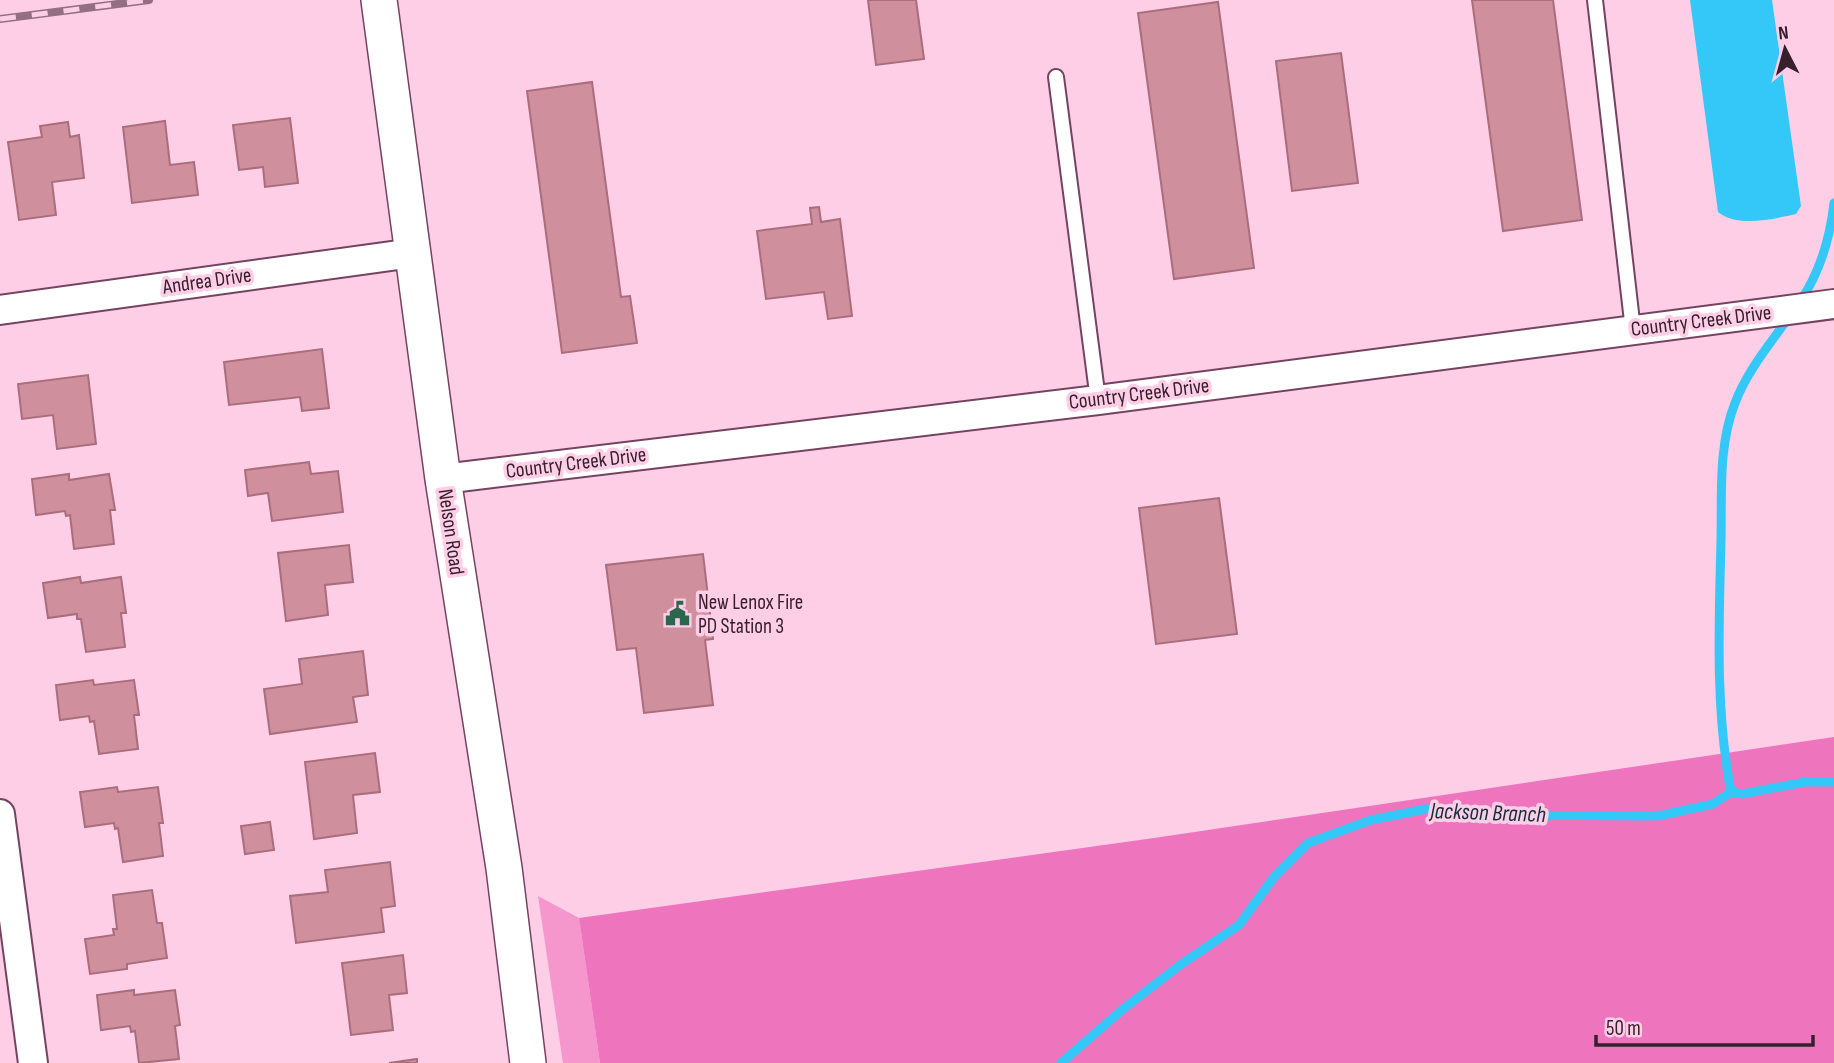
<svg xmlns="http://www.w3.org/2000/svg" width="1834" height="1063" font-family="'Sofia Sans Condensed',sans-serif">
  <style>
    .green { fill: #f596cd }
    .forest { fill: #ed74bd }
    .water { fill: #33c8f7 }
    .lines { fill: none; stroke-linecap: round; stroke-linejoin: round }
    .stream { stroke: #33c8f7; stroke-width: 9 }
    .building { fill: #cf8f9d; stroke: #aa6d7b; stroke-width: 2 }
    .service-casing { stroke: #754360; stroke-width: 18 }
    .minor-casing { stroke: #754360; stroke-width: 32 }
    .tertiary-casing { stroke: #754360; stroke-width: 38 }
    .service { stroke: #fff; stroke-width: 14 }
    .minor { stroke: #fff; stroke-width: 28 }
    .tertiary { stroke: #fff; stroke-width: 35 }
    .rail-casing { stroke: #927082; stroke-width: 8 }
    .rail { stroke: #fecee7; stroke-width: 5; stroke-dasharray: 16; stroke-linecap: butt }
    .labels { text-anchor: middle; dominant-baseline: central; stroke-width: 7; stroke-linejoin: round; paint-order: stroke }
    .street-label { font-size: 21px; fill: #36202c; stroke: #fecee7 }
    .poi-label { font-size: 21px; fill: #36202c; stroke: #fecee7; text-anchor: start }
    .water-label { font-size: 23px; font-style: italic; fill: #122f3a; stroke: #fecee7 }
  </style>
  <rect width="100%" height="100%" fill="#fecee7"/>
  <!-- green -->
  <path class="green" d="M538,896l41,22 21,145h-37z"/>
  <!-- forest -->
  <path class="forest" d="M1834,737v326h-1234l-21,-145 575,-80z"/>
  <!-- water -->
  <path class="water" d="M1690,0h82l29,206 -5,8c-23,5 -59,14 -78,-2z"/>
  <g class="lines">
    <!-- stream -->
    <path class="stream" d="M1799,303c21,-30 31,-65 35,-100
      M1731,792c-16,-83 -12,-168 -10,-251 1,-46 -3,-95 14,-138 12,-32 35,-59 54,-86
      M1061,1063l62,-54 57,-44 59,-40 35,-48 34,-34 63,-23 55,-11 64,6 168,1 55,-12 18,-12 11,2 63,-12h29"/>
  </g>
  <!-- building -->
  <path class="building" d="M868,0h48l8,59 -48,6z
    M1472,0h81l29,220 -79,11z
    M1218,2l36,266 -80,11 -36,-266z
    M1341,53l17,130 -66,8 -16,-130z
    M592,82l29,215 9,-1 7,47 -75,10 -35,-262z
    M290,118l8,65 -33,4 -2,-20 -24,3 -6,-45z
    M165,121l5,44 24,-3 4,33 -66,8 -9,-76z
    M68,122l2,15 9,-2 5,43 -32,4 4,33 -37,5 -11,-78 34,-5 -2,-11z
    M819,207l2,15 19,-3 12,97 -24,3 -4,-27 -58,7 -9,-68 55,-7 -2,-16z
    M322,349l7,59 -27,3 -2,-14 -71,8 -5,-43z
    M88,375l8,69 -39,5 -4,-34 -31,4 -4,-35z
    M309,462l2,12 27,-3 5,41 -71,9 -4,-28 -20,3 -3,-26z
    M69,474v6l40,-6 6,36h-5l4,34 -40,5 -4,-34 -4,1 -1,-5 -29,4 -4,-36z
    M1219,498l18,136 -81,10 -17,-136z
    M349,545l4,37 -28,3 3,30 -42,6 -8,-68z
    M703,554l10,85 -8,1 8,65 -69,8 -8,-65 -19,2 -11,-85z
    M80,577l1,6 40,-6 5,36h-5l4,34 -39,5 -5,-33h-4v-5l-29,4 -5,-35z
    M363,651l5,44 -15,2 4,25 -87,12 -6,-45 38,-5 -3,-25z
    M93,680l1,5 40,-5 5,35h-5l4,34 -39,5 -5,-33 -4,1 -1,-6 -29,4 -4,-35z
    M375,753l5,39 -27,3 4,38 -43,6 -9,-77z
    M117,787l1,5 40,-5 5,36h-4l4,33 -40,6 -5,-34 -3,1 -1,-6 -29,4 -5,-35z
    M270,822l4,28 -29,4 -4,-28z
    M390,862l5,44 -14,2 3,24 -88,11 -6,-47 38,-4 -3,-22z
    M152,890l5,33h5l5,35 -40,6v5l-37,5 -5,-35 29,-4 -1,-6h4l-4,-34z
    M403,955l4,38 -18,2 4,35 -42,5 -9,-72z
    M134,990v5l41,-5 5,35 -5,1 4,33 -40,4 -4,-32 -4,1 -1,-6 -29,4 -4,-35z
    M417,1059v4h-28z"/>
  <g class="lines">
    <defs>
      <path id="service" d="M1595,0l38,330
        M1056,77l42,323"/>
      <path id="minor" d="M0,310l413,-57
        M443,479l655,-79 736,-96
        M0,814l33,249"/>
      <path id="tertiary" d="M379,0l64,479 61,389 24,195"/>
    </defs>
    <!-- service casing -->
    <use href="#service" class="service-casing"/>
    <!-- minor casing -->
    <use href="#minor" class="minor-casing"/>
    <!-- tertiary casing -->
    <use href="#tertiary" class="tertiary-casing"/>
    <!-- service -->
    <use href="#service" class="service"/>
    <!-- minor -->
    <use href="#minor" class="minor"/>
    <!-- tertiary -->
    <use href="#tertiary" class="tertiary"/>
    <defs>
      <path id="rail" d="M0,19l149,-19"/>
    </defs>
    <!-- rail casing -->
    <use href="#rail" class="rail-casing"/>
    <!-- rail -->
    <use href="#rail" class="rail"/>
  </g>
  <!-- icons -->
  <defs>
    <symbol id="civic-bare" viewBox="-9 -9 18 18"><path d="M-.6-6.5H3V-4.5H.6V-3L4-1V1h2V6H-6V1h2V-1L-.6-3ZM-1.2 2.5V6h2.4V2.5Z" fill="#2c664f" stroke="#fecee7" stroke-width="2.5" paint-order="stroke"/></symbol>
  </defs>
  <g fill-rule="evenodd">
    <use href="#civic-bare" x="660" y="596" width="35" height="35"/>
  </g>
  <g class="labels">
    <!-- street labels -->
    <g class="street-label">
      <text transform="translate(207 281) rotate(-8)">Andrea Drive</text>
      <text transform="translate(1701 321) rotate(-7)">Country Creek Drive</text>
      <text transform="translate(1139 394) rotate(-7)">Country Creek Drive</text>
      <text transform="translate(576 463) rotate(-7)">Country Creek Drive</text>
      <text transform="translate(451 532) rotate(82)">Nelson Road</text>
    </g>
    <!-- poi labels -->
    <g class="poi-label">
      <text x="698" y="602">New Lenox Fire<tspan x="698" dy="24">PD Station 3</tspan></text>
    </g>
    <!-- water labels -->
    <g class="water-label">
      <text transform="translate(1488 813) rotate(2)">Jackson Branch</text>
    </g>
  </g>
  <!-- north arrow -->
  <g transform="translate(1785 49) rotate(354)" stroke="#fecee7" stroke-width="5" paint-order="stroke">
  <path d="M0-5L12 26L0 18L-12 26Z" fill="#36202c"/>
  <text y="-10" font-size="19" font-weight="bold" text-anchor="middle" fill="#36202c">N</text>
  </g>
  <!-- scale -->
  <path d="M1596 1035v10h217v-10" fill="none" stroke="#36202c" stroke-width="3.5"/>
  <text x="1606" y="1035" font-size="21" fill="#36202c" stroke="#fecee7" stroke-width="5" paint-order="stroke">50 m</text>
</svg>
